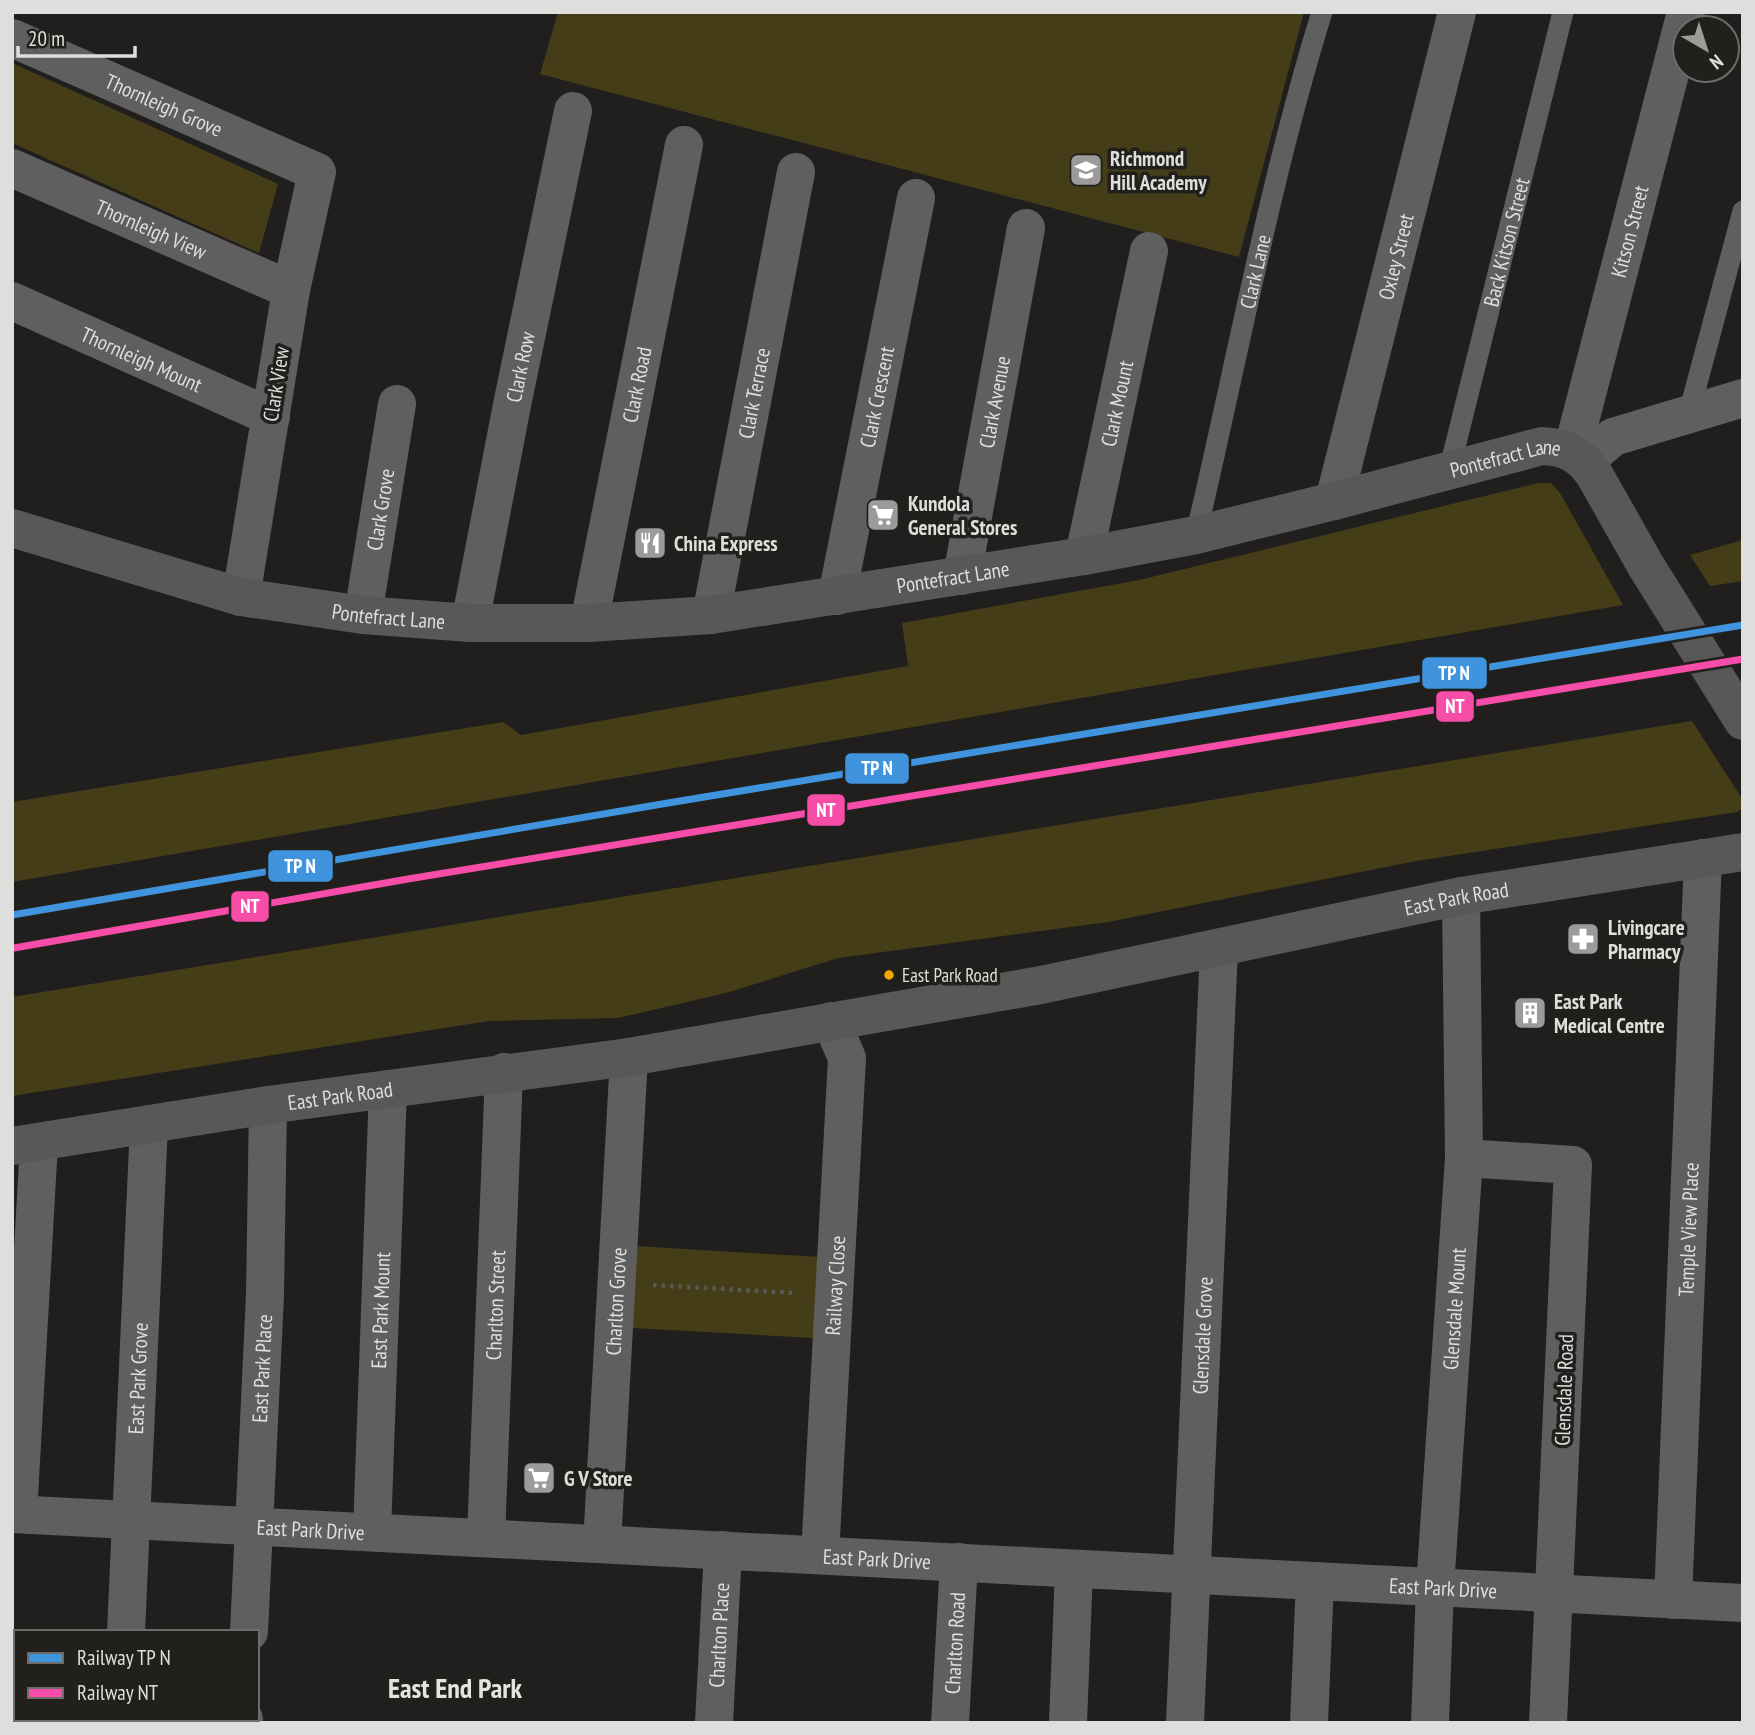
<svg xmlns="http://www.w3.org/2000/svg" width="1755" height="1735" font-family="'PT Sans Narrow',sans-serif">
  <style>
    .green { fill: #443d18 }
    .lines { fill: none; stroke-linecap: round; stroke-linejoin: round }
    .path { stroke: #585857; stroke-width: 4.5; stroke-dasharray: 3.5 5; stroke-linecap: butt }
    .lane { stroke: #5f5f5f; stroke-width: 21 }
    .street { stroke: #5f5f5f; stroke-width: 38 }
    .secondary { stroke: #585857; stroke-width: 38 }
    .rail-1-casing { stroke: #21201d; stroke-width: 12 }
    .rail-2-casing { stroke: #21201d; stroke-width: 12 }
    .rail-1 { stroke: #4094de; stroke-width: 7 }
    .rail-2 { stroke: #f54da8; stroke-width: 7 }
    .bus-dot { fill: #f7a600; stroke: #21201d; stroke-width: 2.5 }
    .labels { text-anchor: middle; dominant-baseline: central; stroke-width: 7; stroke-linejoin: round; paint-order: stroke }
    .bus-label { font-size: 19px; fill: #dededc; stroke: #21201d; text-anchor: start }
    .street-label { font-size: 21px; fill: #dededc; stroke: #21201d }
    .poi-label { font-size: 21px; font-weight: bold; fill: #dededc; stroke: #21201d; text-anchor: start }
    .district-label { font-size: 28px; font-weight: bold; fill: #e5e4e0; stroke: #21201d }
    .line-badge { stroke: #21201d; stroke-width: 2.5 }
    .badge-label { font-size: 19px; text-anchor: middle; font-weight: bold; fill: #fff }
  </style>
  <rect width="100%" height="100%" fill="#201f1e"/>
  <!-- green -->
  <path class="green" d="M558,12h746l-65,245 -699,-183z
    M12,63l266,121 -19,69 -247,-110z
    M1538,483h13l9,10 63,112 -1611,277v-80l491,-80 18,13 387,-69 -6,-43 237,-43z
    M1743,540v41l-33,5 -20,-31z
    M1692,721l51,79v8l-6,4 -321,49 -308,61 -270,36 -112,35 -108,25 -129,3 -477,75v-99z
    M619,1245l217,13 -4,81 -218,-12z"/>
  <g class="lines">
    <!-- path -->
    <path class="path" d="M653,1285l142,8"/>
    <!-- lane -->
    <g class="lane">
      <path d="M1689,413l54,-202"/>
      <path id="s1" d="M1449,471l114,-459"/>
      <path id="s2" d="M1196,535c41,-174 73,-352 126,-523"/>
    </g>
    <!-- street -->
    <g class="street">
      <path id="s3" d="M12,38l305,134 -26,118 -50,307"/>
      <path id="s4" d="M12,168l279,122"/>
      <path id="s5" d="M12,301l259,116"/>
      <path id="s6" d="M1572,452l114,-440"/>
      <path d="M1585,461l28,-24 130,-39"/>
      <path id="s7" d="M1334,501l123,-489"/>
      <path id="s8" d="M1084,556l65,-305"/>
      <path id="s9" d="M962,576l64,-348"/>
      <path id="s10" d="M837,596l79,-398"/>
      <path id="s11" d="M363,615l34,-211"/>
      <path id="s12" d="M711,615l85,-443"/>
      <path id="s13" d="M470,623l42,-218 61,-294"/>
      <path id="s14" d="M589,623l95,-478"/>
      <path d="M1464,1158l109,7 -25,558"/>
      <path id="s15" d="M12,1514l1731,89"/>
      <path d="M18,1514l21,-371"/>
      <path id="s16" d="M372,1532l16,-443"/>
      <path id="s17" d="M486,1538l18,-466"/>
      <path id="s18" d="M602,1544l27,-487"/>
      <path id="s19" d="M820,1555l27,-497 -16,-37"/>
      <path id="s20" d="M1673,1600l30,-742"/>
      <path id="s21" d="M126,1632l23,-508"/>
      <path id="s22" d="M249,1632l16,-337 3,-190"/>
      <path d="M121,1723v-4"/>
      <path d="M244,1723v-4"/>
      <path id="s23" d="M714,1723l9,-173"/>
      <path id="s24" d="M950,1723l9,-161"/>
      <path d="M1068,1723l6,-154"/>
      <path id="s25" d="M1185,1723l34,-775"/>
      <path d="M1309,1723l6,-142"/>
      <path id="s26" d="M1430,1723l5,-136 29,-429 -3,-262"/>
    </g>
    <!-- secondary -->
    <g class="secondary">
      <path id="s27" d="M12,528l229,69 122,18 107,8h119l122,-8 373,-59 112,-21 138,-34 208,-55c24,1 38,8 52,28l52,92 97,155"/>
      <path id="s28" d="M12,1146l256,-41 361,-48 412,-72 420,-89 282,-44"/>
    </g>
    <defs>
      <path id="rail-1" d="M12,915l656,-112 1075,-178"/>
      <path id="rail-2" d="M14,948l394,-69 1335,-220"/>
    </defs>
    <!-- rail-1 casing -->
    <use href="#rail-1" class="rail-1-casing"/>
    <!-- rail-2 casing -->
    <use href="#rail-2" class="rail-2-casing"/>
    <!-- rail-1 -->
    <use href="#rail-1" class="rail-1"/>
    <!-- rail-2 -->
    <use href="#rail-2" class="rail-2"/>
  </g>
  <!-- icons -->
  <defs>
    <symbol id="school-square" viewBox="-11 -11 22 22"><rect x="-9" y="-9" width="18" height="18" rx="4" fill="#9c9b9a" stroke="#21201d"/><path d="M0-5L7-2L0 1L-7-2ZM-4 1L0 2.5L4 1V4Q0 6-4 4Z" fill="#fff"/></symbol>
    <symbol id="supermarket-square" viewBox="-11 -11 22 22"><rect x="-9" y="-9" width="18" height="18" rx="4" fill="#9c9b9a" stroke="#21201d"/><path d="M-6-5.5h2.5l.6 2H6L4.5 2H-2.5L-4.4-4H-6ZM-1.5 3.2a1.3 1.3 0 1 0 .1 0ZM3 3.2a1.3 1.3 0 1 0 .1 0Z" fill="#fff"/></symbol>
    <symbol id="restaurant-square" viewBox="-11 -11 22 22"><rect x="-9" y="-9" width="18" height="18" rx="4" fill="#9c9b9a" stroke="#21201d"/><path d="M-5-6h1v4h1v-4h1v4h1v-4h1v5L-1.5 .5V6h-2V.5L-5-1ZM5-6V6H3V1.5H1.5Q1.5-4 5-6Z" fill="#fff"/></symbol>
    <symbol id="pharmacy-square" viewBox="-11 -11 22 22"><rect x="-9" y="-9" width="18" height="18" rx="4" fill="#9c9b9a" stroke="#21201d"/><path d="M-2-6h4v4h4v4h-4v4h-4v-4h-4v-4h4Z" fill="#fff"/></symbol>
    <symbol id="building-square" viewBox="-11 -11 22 22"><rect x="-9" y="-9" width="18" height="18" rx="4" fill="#9c9b9a" stroke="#21201d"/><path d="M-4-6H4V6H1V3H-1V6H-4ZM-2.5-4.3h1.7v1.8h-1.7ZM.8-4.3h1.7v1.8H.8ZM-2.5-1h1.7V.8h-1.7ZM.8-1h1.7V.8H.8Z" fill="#fff"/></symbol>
  </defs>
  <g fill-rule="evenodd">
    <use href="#school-square" x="1067" y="151" width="38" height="38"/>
    <use href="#supermarket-square" x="864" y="496" width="38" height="38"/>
    <use href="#restaurant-square" x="631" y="524" width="38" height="38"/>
    <use href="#pharmacy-square" x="1564" y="920" width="38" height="38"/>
    <use href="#building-square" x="1511" y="994" width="38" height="38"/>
    <use href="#supermarket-square" x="520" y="1459" width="38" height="38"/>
  </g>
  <!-- markers -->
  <circle class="bus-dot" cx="889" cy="975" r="6"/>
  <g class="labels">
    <!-- bus labels -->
    <g class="bus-label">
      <text x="902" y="975">East Park Road</text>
    </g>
    <!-- street labels -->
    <g class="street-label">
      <text stroke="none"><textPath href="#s3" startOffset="166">Thornleigh Grove</textPath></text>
      <text stroke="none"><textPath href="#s4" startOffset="152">Thornleigh View</textPath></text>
      <text stroke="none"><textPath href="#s6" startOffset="228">Kitson Street</textPath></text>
      <text stroke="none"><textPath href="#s1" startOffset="236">Back Kitson Street</textPath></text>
      <text stroke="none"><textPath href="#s7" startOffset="252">Oxley Street</textPath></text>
      <text stroke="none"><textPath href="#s2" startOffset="270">Clark Lane</textPath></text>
      <text stroke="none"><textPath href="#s5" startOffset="142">Thornleigh Mount</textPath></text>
      <text stroke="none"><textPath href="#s13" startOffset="261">Clark Row</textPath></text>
      <text transform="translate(276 384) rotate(-81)">Clark View</text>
      <text stroke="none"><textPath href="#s14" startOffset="243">Clark Road</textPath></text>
      <text stroke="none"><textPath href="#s12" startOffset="226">Clark Terrace</textPath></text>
      <text stroke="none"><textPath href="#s10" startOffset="203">Clark Crescent</textPath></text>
      <text stroke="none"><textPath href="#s9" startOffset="177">Clark Avenue</textPath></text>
      <text stroke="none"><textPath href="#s8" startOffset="156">Clark Mount</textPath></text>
      <text stroke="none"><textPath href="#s27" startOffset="1522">Pontefract Lane</textPath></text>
      <text stroke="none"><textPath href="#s11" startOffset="107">Clark Grove</textPath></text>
      <text stroke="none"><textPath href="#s27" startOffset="956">Pontefract Lane</textPath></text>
      <text stroke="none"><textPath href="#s27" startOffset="388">Pontefract Lane</textPath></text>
      <text stroke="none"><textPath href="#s28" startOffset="1466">East Park Road</textPath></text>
      <text stroke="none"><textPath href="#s28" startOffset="332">East Park Road</textPath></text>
      <text stroke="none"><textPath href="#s20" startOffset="371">Temple View Place</textPath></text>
      <text stroke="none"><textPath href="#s19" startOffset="270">Railway Close</textPath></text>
      <text stroke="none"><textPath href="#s18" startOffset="243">Charlton Grove</textPath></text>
      <text stroke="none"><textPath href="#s17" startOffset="233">Charlton Street</textPath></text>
      <text stroke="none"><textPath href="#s16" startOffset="222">East Park Mount</textPath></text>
      <text stroke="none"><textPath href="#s26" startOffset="415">Glensdale Mount</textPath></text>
      <text stroke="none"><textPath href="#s25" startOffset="388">Glensdale Grove</textPath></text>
      <text stroke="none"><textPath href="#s22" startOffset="264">East Park Place</textPath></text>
      <text stroke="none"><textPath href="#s21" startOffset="254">East Park Grove</textPath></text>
      <text transform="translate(1564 1390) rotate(-88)">Glensdale Road</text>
      <text stroke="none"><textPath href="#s15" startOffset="299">East Park Drive</textPath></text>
      <text stroke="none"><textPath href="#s15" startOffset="866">East Park Drive</textPath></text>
      <text stroke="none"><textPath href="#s15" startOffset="1433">East Park Drive</textPath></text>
      <text stroke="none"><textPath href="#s23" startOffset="88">Charlton Place</textPath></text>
      <text stroke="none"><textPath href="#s24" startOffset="80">Charlton Road</textPath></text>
    </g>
    <!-- poi labels -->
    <g class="poi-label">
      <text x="1110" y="158">Richmond<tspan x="1110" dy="24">Hill Academy</tspan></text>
      <text x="908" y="503">Kundola<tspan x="908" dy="24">General Stores</tspan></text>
      <text x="674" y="543">China Express</text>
      <text x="1608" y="927">Livingcare<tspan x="1608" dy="24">Pharmacy</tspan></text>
      <text x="1554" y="1001">East Park<tspan x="1554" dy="24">Medical Centre</tspan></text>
      <text x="564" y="1478">G V Store</text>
    </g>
    <!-- district labels -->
    <g class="district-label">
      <text x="455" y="1687">East End Park</text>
    </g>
  </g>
  <g class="line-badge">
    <rect x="1421" y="656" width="67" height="34" rx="7" fill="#4094de"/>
    <rect x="1435" y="690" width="40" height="33" rx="7" fill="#f54da8"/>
    <rect x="844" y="752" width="66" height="33" rx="7" fill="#4094de"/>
    <rect x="806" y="793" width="40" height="34" rx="7" fill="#f54da8"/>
    <rect x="267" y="849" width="67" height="34" rx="7" fill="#4094de"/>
    <rect x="230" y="890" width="40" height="33" rx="7" fill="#f54da8"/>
  </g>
  <g class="badge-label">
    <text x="1454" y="680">TP N</text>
    <text x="1455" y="713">NT</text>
    <text x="877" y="775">TP N</text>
    <text x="826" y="817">NT</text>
    <text x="300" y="873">TP N</text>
    <text x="250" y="913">NT</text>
  </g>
  <!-- border -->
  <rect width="1755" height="1735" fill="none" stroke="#dededc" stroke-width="28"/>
  <!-- legend -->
  <rect x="14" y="1630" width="245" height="91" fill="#21201d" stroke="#6d6c69" stroke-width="2"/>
  <rect x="28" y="1653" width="35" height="10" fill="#4094de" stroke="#6d6c69" stroke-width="2"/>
  <text x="77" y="1665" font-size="21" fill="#dededc">Railway TP N</text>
  <rect x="28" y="1688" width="35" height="10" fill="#f54da8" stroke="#6d6c69" stroke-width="2"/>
  <text x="77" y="1700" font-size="21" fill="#dededc">Railway NT</text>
  <!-- north arrow -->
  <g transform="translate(1706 49) rotate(141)"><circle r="33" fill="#21201d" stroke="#6d6c69" stroke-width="2"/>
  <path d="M0-5L12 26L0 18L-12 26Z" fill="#9c9b9a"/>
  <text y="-10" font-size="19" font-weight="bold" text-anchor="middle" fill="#dededc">N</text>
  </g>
  <!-- scale -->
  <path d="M18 46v10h117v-10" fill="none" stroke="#dededc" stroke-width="3.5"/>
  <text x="28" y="46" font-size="21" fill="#dededc" stroke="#21201d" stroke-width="5" paint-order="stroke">20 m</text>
</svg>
